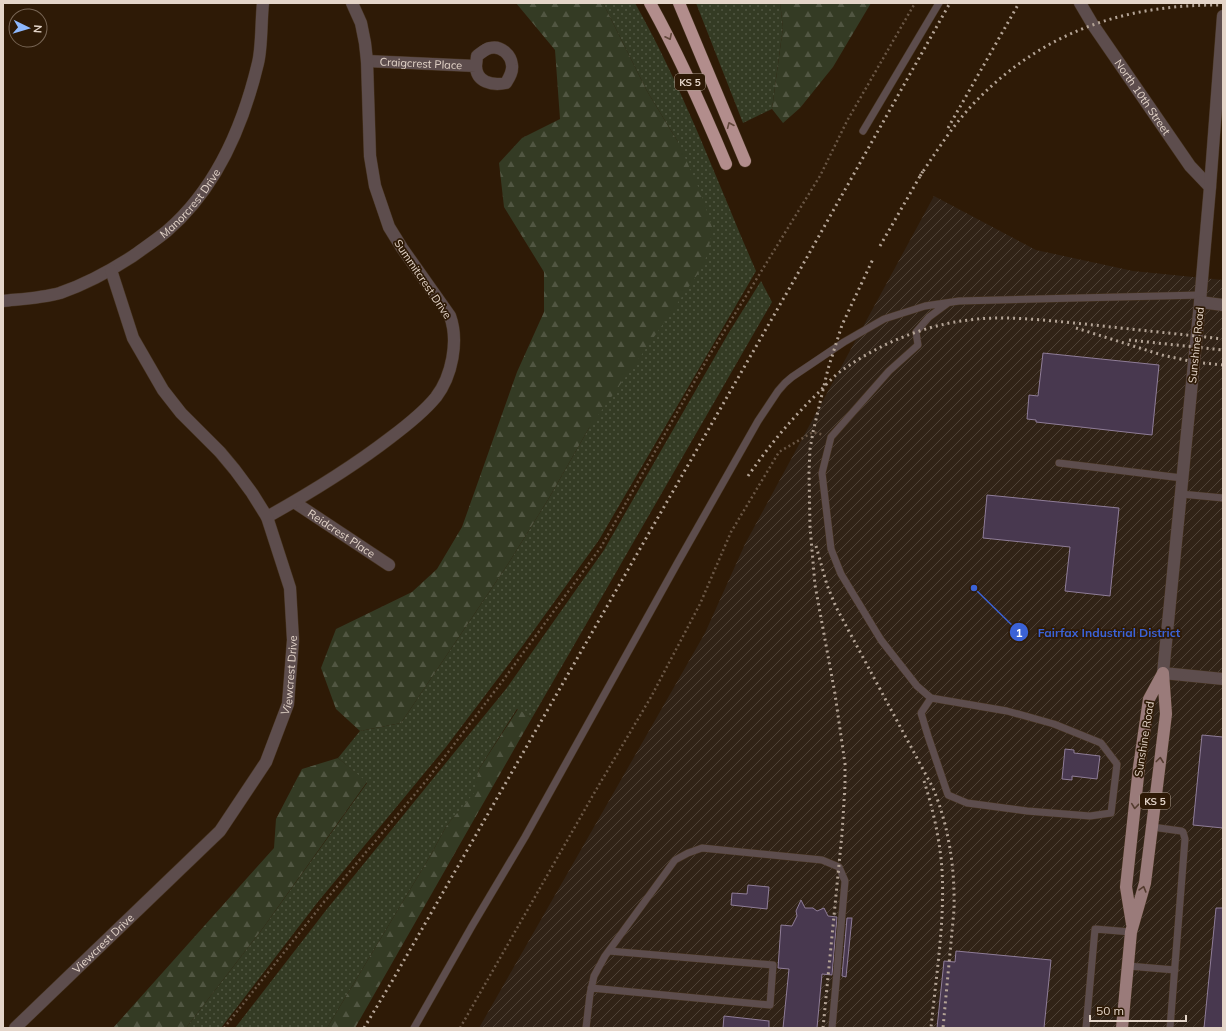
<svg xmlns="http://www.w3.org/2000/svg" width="1226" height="1031" font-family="Mulish,sans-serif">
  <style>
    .industrial { fill: url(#industrial-furrows) }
    .grass { fill: url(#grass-dots) }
    .forest { fill: url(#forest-firs) }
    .building { fill: #48384f; stroke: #8f7d98 }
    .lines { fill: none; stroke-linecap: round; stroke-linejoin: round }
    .lane-casing { stroke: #473421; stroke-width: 8 }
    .street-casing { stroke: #473421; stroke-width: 13 }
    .primary-casing { stroke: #473421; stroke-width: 13 }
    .highway-casing { stroke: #473421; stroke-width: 13 }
    .path { stroke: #6a5746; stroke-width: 2.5; stroke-dasharray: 2 3; stroke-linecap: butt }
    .lane { stroke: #5d4d4d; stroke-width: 7 }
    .street { stroke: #5d4d4d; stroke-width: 12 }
    .primary { stroke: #9a7b7a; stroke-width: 12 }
    .highway { stroke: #b28d8c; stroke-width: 12 }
    .rail { stroke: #b4a496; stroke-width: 3; stroke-dasharray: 2 4; stroke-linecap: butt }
    .oneway { stroke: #63483c }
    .oneway2 { stroke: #543c2f }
    .labels { text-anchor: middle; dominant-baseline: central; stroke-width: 3.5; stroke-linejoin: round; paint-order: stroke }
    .shield { fill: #2e1a06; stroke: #ad9d8e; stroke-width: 1 }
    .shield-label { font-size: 10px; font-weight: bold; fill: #e4d5c9 }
    .street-label { font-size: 11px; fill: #e4d5c9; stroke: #2e1a06 }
    .leader { fill: none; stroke: #3b62d6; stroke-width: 1.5 }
    .callout-dot { fill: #3b62d6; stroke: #2e1a06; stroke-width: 1.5 }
    .mark-label { font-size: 12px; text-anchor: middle; font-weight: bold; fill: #fff }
    .callout-label { font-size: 12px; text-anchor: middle; font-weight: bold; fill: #3b62d6; stroke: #2e1a06; stroke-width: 3.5; stroke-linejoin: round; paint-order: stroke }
  </style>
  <defs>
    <pattern id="industrial-furrows" width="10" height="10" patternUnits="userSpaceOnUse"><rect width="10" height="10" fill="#312317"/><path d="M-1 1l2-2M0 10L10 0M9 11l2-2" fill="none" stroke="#4f4237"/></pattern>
    <pattern id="grass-dots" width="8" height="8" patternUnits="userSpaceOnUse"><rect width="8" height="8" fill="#343b24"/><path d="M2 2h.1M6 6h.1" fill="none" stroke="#515642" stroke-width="1.8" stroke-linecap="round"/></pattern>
    <pattern id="forest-firs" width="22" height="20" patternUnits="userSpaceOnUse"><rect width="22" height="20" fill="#343b24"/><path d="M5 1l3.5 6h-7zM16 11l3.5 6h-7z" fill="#515642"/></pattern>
  </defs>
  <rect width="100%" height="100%" fill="#2e1a06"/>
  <!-- industrial -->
  <path class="industrial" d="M934,196l102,54 97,21 90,9v748h-744l226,-395 40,-89z"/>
  <!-- grass -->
  <path class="grass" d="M603,3h32c48,85 82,178 121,268l-157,269 -78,108 -75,99 -129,156 -96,125h-35l77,-100 104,-145 -29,-25 22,-27 41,-8 107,-159 41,-66 40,-70 89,-286 -31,-51z
    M696,3h84l3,24 -11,82 -29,14z
    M761,281l11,21 -240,416 -15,-9 -38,60 -4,24 -28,32 -18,33 -102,170h-92l92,-119 179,-220 98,-139 124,-216z"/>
  <!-- forest -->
  <path class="forest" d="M516,3h87l44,88 31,51 23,51 12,37 -9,35 -64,92 -51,71 -40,70 -41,66 -107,159 -41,8 -24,-22 -15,-41 15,-39 76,-37 25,-23 25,-42 55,-155 27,-60v-40l-40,-65 -5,-44 23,-25 38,-19 -5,-69z
    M780,3h91l-38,64 -33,41 -17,15 -11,-14 11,-82z
    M518,709l14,9 -177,310h-28l102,-170 18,-33 27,-32 5,-24z
    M338,758l29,24 -104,146 -77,100h-73l161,-180 2,-29 26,-50z"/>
  <!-- building -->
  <path class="building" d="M1043,353l116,12 -7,70 -116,-13v-2l-9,-1 2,-24 9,1z
    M987,495l132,13 -9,88 -45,-5 5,-44 -87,-9z
    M1202,735l21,2v91l-30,-3z
    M1065,749l9,1v3l26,3 -3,23 -25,-3v4l-10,-1z
    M748,885l21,2 -2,22 -36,-4 1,-12 15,1z
    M801,900l4,8h8l4,3 7,-3 4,8 9,1 -5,58 -10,-1 -5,54h-34l6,-59 -11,-1 3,-43 11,1 5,-10 -1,-5z
    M1216,908h7v120h-19z
    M847,918h5l-6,59 -4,-1z
    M956,951l95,9 -7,68h-107l7,-67 11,1z
    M724,1016l45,5v7h-46z"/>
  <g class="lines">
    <defs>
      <path id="lane" d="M863,131l76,-128
        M1059,463l123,15
        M1181,494l42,4
        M931,698l76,13 47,13 47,19 16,21 -6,49 -21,3 -63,-5 -60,-8 -19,-8 -20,-59 -7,-23z
        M931,698l-14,-12 -36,-46 -40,-66 -10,-25 -9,-76 9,-36 58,-66 29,-26 -2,-13 13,-15 19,-14
        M1152,827l29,4 2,1 2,7 -15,189
        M1128,966l47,4
        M591,988l179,17 3,-40 -164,-14
        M414,1028l58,-102 53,-89 153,-275 80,-141 20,-30 7,-8 7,-6 52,-35 40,-23 41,-13 34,-5 242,-6
        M586,1028l4,-34 4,-18 11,-20 70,-96 13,-7 14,-5 120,12 17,7 6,14 -13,147
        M1086,1028l9,-99 36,3"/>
      <g id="street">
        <path id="s1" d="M1080,3l13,22 97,141 20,21"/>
        <path d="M1223,16l-13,171 -10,115 -37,371 60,6"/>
        <path id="s2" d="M367,61l109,5c0,16 16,20 30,17 3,-5 7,-11 6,-18 -1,-10 -11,-20 -22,-17 -5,1 -9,5 -13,8l-1,10"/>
        <path id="s3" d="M3,301c19,-2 39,-3 57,-8 26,-9 50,-22 73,-37 11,-8 23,-16 34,-25 50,-43 76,-105 91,-168 4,-16 3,-42 5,-60"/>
        <path d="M1200,302l23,3"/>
        <path id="s4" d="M294,502l95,63"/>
        <path d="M267,517c43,-24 84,-49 123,-79 16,-12 33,-25 46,-41 16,-21 23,-56 14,-81l-48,-68 -13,-21 -14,-41 -5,-30 -3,-95 -2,-18 -4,-20 -9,-20"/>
        <path id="s5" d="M15,1028l205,-197 46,-69 22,-58 5,-64 -3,-52 -23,-71 -15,-24 -17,-23 -15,-18 -39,-39 -18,-23 -30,-52 -22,-68"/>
      </g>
      <path id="primary" d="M1132,924l-6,-37 13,-120 10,-68 14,-26
        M1122,1028l9,-96 14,-49 21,-169 -3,-41"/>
      <path id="highway" d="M650,3c29,52 53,106 76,161
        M679,3l66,158"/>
    </defs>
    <!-- lane casing -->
    <use href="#lane" class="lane-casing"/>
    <!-- street casing -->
    <use href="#street" class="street-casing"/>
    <!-- primary casing -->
    <use href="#primary" class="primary-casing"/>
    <!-- highway casing -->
    <use href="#highway" class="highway-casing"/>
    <!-- path -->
    <path class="path" d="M224,1028l100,-126 102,-121 75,-98 100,-136 108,-191 111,-180 27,-55 68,-118
      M460,1028l136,-238 55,-93 49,-93 31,-72 48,-80 34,-20 11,3"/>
    <!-- lane -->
    <use href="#lane" class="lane"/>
    <!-- street -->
    <use href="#street" class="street"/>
    <!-- primary -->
    <use href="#primary" class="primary"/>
    <!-- highway -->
    <use href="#highway" class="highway"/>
    <!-- rail -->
    <path class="rail" d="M948,128l71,-125
      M920,176c18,-27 35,-54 58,-77 68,-69 150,-95 245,-94
      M880,246l43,-75
      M1076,328l86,27 32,7 29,3
      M1129,340l94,10
      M748,476c21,-30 43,-57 70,-83 6,-6 12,-13 19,-19 47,-35 104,-56 163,-56 31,0 63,4 94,7 43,5 86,9 129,14
      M816,546l11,39 9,22 97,181c16,39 22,80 21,122l-11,118
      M924,781c9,28 16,59 18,89 3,52 -6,106 -11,158
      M364,1028l27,-45 406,-708 153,-272
      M823,1028l19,-194 3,-49v-21l-10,-70 -20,-109 -5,-58 -1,-55 1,-23 3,-17 15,-63 14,-44 31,-66"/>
  </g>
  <!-- one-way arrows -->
  <defs><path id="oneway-chevron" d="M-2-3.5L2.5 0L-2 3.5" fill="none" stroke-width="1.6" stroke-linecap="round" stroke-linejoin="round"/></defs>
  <g class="oneway">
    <use href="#oneway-chevron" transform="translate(669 37) rotate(64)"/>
    <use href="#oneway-chevron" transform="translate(730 125) rotate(-113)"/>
  </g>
  <g class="oneway2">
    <use href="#oneway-chevron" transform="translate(1160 760) rotate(-83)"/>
    <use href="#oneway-chevron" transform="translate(1135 806) rotate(96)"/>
    <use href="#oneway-chevron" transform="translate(1143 889) rotate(-74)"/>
  </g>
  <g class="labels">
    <!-- shield labels -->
    <g class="shield">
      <rect x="675" y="74" width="30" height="16" rx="3"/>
      <rect x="1140" y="793" width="30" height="16" rx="3"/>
    </g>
    <g class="shield-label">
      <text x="690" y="82">KS 5</text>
      <text x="1155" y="801">KS 5</text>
    </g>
    <!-- street labels -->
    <g class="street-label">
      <text stroke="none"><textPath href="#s2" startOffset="54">Craigcrest Place</textPath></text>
      <text stroke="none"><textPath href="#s1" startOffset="113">North 10th Street</textPath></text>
      <text stroke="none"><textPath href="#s3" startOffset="218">Manorcrest Drive</textPath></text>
      <text transform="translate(423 279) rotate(56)">Summitcrest Drive</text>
      <text transform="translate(1196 345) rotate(-84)">Sunshine Road</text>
      <text stroke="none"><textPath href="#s4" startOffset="57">Reidcrest Place</textPath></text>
      <text stroke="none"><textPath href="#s5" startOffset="458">Viewcrest Drive</textPath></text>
      <text transform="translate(1144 739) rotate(-81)">Sunshine Road</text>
      <text stroke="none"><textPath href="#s5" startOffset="122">Viewcrest Drive</textPath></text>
    </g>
  </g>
  <!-- callouts -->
  <path class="leader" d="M974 588L1019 632"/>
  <g class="callout-dot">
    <circle cx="974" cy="588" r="4"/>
    <circle cx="1019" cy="632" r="10"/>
  </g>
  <g class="mark-label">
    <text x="1019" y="637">1</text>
  </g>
  <g class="callout-label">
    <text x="1109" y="637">Fairfax Industrial District</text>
  </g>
  <!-- border -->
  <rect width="1226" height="1031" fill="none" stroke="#e4d5c9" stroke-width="8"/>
  <!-- north arrow -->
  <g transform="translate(28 28) rotate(95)"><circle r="19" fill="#2e1a06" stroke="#776554"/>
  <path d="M0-3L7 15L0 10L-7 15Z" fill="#8eb8fd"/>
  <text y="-6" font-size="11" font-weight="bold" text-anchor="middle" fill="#e4d5c9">N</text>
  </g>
  <!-- scale -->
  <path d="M1090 1015v6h96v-6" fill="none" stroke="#e4d5c9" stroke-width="2"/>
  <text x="1096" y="1015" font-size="12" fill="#e4d5c9" stroke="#2e1a06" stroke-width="3" paint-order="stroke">50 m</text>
</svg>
